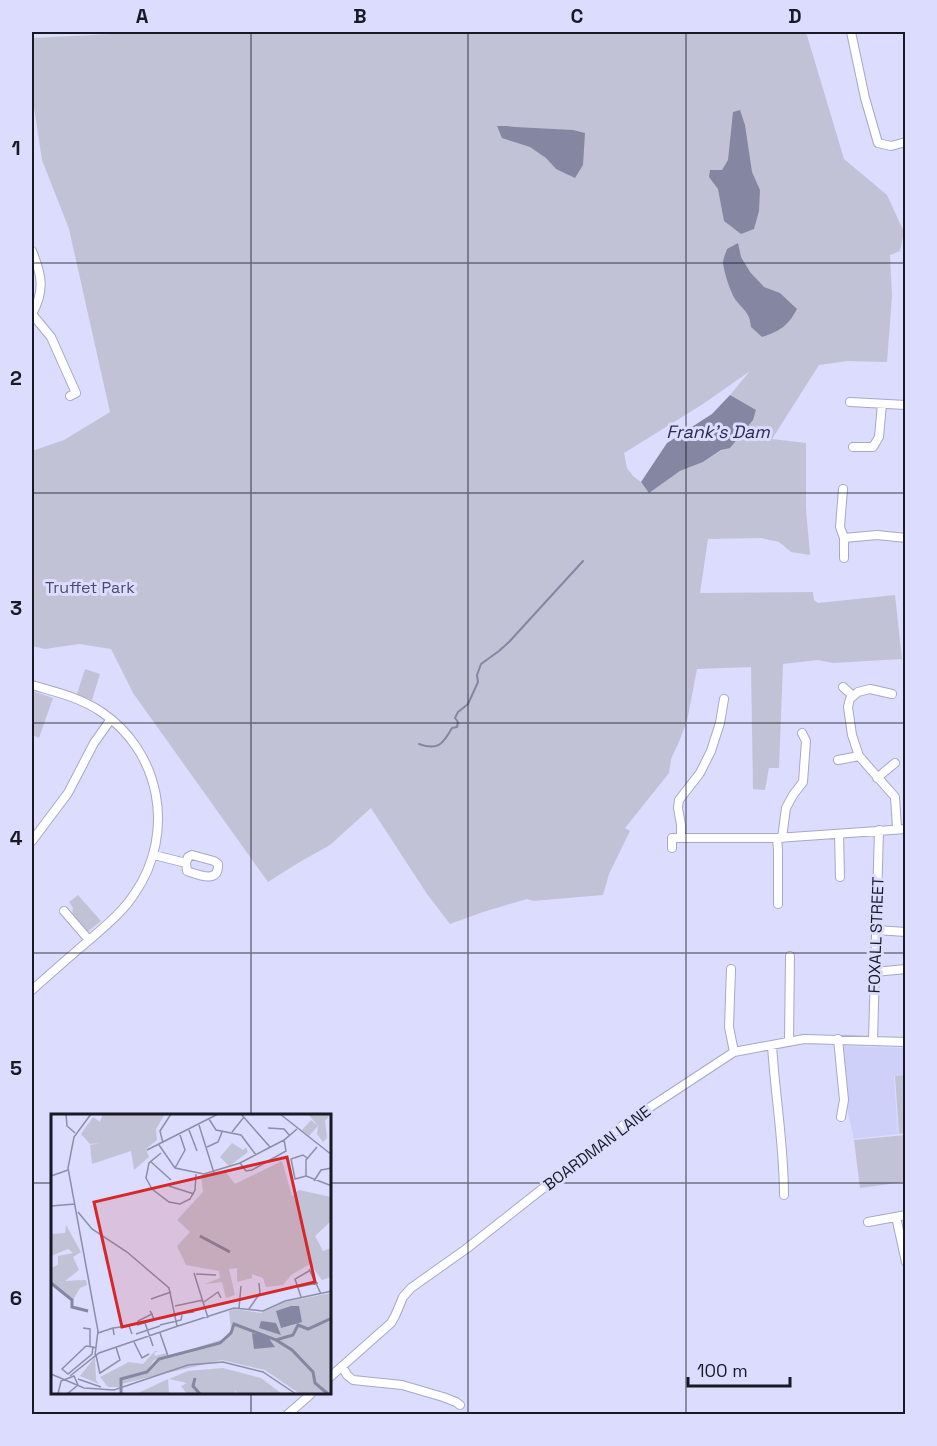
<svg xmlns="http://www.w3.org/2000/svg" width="937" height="1446" font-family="'Space Grotesk',sans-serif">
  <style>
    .built { fill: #cfd0f9 }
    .green { fill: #c2c2d6; fill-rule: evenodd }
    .water { fill: #8586a2 }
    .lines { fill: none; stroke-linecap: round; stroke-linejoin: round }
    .stream { stroke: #8586a2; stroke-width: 2 }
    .street-casing { stroke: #a7a8c8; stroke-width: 10 }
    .street { stroke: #fff; stroke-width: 8 }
    .grid { fill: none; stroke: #191925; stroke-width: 1.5; stroke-opacity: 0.55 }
    .labels { text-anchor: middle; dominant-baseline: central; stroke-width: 6; stroke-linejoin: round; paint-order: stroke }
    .park-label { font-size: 16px; fill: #4a4975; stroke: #dbdcfe }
    .street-label { font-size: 16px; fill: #191925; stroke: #dbdcfe }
    .water-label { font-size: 18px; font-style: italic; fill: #2c2953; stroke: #dbdcfe }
    .inset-river { fill: none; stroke: #8586a2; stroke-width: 3 }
    .inset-road { fill: none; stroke: #8d8ea7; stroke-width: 1.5 }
    .view { fill: #d62828; fill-opacity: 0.15; stroke: #d62828; stroke-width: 3 }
    .inset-edge { fill: none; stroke: #191925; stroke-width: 3 }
    .neatline { fill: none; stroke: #191925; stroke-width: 2 }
    .grid-label { font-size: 20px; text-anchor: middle; font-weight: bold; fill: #191925 }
  </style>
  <rect width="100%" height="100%" fill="#dbdcfe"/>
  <!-- built -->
  <path class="built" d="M841,1046l64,2v27l-11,1 4,58 -44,5 -8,-35z"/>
  <!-- green -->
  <path class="green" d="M153,32h653l38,127 43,36 17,37 -4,19 -10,4 2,41 -5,66 -39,-1 -29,4 -47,74 34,4v66l4,46 -19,-3 -12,-10 -18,-4 -53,1 -8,54 113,-1 1,8 4,3 77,-8 7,64 -69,4 -15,-3 -35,4 -4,104h-10l-4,22 -12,-1 -2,-122 -54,2 -10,52 -9,23 -7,15 -2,14 -44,55 5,3 -21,43 -6,21 -70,6 -6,-2 -44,13 -33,12 -23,-30 -56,-86 -41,37 -32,18 -30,19 -135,-189 -22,-44 -32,-5 -34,5 -13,-3v-195l32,-11 46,-28 -41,-183 -27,-69 -10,-66v-56zM750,371l-20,24 26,16 -34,39 -19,12 -23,9 -31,21 -8,-10 -8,-6 -6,-8 -3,-15 79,-49z
    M85,669l15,5 -8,26 -15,-6z
    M32,691l21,7 -14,40 -7,-3z
    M78,895l23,26 -15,12c-6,-7 -16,-16 -13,-25l-4,-6z
    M905,1075v58l-6,1 -4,-58z
    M905,1135v47l-45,6 -6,-48z"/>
  <!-- water -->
  <path class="water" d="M740,110l5,15 7,47 8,18 -1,21 -5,18 -13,5 -17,-13 -6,-32 -9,-12 1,-7h12l6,-10 5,-48z
    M497,126h10l8,1 58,3 12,3 -2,32 -8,13 -19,-9 -10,-11 -16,-11 -28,-9z
    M738,243l3,14 9,15 14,15 16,6 17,16c-9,17 -17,22 -35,28l-11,-10c-1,-15 -8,-17 -16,-28 -5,-8 -11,-27 -12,-36 0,-5 3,-10 4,-14z
    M730,395l26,15 -3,10 -23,28 -9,2 -18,12 -23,9 -31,22 -8,-11 26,-39 45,-29z"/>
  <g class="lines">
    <!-- stream -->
    <path class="stream" d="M419,744c19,7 24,0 33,-16l5,-1 1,-5 -3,-4 3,-6 10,-8 10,-22 -1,-7 4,-11 18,-13 10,-9 74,-81"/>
    <defs>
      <path id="street" d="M851,32l14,66 13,45 13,3 15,-4
        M32,251c10,24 13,40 0,63
        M32,314l19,23 25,56 -6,3
        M850,402l56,3
        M853,447h20l6,-10 3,-33
        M843,489l-3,38 4,11v20
        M844,538l33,-3 29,3
        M32,685c23,7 47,12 68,26 61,40 76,122 35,182 -12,19 -31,34 -48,49 -19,16 -37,32 -55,48
        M843,687l10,9
        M892,694l-22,-5 -12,3 -8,7 -2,8 4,28 7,21 36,41 2,31
        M838,760l21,-4
        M877,778l18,-15
        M839,834l1,43
        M681,838v-13l-3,-17 1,-8 21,-27 11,-22 9,-28 4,-24
        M777,838l1,12v54
        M782,838l4,-30 7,-13 10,-13 3,-41 -4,-8
        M32,841l36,-48 26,-50 17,-24
        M672,848v-10h105l129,-9
        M154,855l32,8 1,8c12,4 32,13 31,-7l-4,-3 -22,-6 -4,2 -2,6
        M64,911l25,29
        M876,930l30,2
        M731,969l-2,58 5,25
        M875,972l31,-3
        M838,1039l6,61 -3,17
        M873,1040l6,-210
        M789,1041l1,-85
        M772,1045c3,50 12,99 12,150
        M896,1217l10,45
        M868,1222l38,-7
        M342,1366l5,9 6,5 49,5 41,12 13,5 4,3
        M330,1377l61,-54 4,-7 8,-19 8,-9 55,-39 160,-126 108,-71 70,-13 102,3
        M288,1414l23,-20"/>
    </defs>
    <!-- street casing -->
    <use href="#street" class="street-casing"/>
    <!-- street -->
    <use href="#street" class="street"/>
  </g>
  <!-- grid -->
  <path class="grid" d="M251,32v1084M468,32v1382M686,32v1382M32,263h874M32,493h874M32,723h874M32,953h874M32,1183h20M330,1183h576M251,1394v20"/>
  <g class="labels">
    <!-- park labels -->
    <g class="park-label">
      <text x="90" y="587">Truffet Park</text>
    </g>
    <!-- street labels -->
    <g class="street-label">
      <text transform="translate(876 935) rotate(-88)">FOXALL STREET</text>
      <text transform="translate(597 1148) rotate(-37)">BOARDMAN LANE</text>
    </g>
    <!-- water labels -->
    <g class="water-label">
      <text x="718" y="431">Frank's Dam</text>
    </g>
  </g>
  <!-- overview -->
  <g transform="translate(51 1114)">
    <rect width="280" height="280" fill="#dbdcfe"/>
    <path d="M52,0h62l-9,15 1,11 -11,9 3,8 -15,13 -3,-19 -39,13 -2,-19 10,-2 -10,1 -9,-10 12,-17 7,5zM257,0h23l-6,7 2,17 -4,4 -6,-8 1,-8 -9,10 -7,-6 9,-10 7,6zM181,29l11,7 3,-3 2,5 -19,14 -9,-9zM231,47l10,35 7,-6 32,7v24l-16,15 8,15 8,-3v29l-9,3 -12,-16 -19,11 -8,10 -17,2 -3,-9 -11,-4v4l-15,4v-14l-8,1 6,26 -9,3 -4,-16 -17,2 15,-6 -1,-7 -33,-6 -9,-19 13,-14 -13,-12 26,-28 -2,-17 24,-4 10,13zM15,111l15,27 -8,5 6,13 -14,11 21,-1 1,5 -7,3 -7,12 -22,-16v-16l7,-3v-9l15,-3 -5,-4 -17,7v-22l14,-1zM280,179v101h-31l-35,-24 -43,-10 -101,24 3,-6 24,-6 8,-11 67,-22 8,-9 -2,-19 5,-2 27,4 23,-11zM104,237h3l-4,2 1,3 11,-3 2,3 -14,4 -8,12 -25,6 -2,9h-11l-8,-10 29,-15 14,2zM44,243l1,23 3,4 -19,-8zM172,254l38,10 21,16h-46v-4l-2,4h-47l-6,-8 6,-3 -18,-4 19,-8zM117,265l1,15h-47h14z" fill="#c2c2d6"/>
    <path d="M240,192h8l3,16 -21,6 -5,-17zM210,207l15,2 5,12 -22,-7zM201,219l16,4 7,10 -21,2z" fill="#8586a2"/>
    <path class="inset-river" d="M149,122l30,16M0,169l21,17v7l16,4M225,226l16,10 21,22 2,11 13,11M144,264l-2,8 7,8M70,280v-15l26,-7 12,-13 61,-16 11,-10 3,-9 42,16 17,-5 5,-10 10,4 24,-11"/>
    <path class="inset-road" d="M15,0l1,12 8,7M40,0l-17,23 -6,31 30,163 -3,24M190,0l29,33M229,0l52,41M158,5l7,11 25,5 15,20M148,11l15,48M217,14l16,1 6,7M138,16l8,21M181,18l12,-15M112,29l-3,-12 11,-17M108,31l16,23 29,6 36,-11 44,-23 13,-11M156,33l11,-5 4,-10M266,33l-11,13v16l26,10M96,36l71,-36M110,39l-12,10 -3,15 6,11 17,13 11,2 10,-5 5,-9 1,-16M99,47l21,19M189,49l6,8 6,-1 34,-19 -2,-11M124,54l10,-18 -5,-15M0,62l17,-6M255,62l-11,3 -4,-20 12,-4 4,3M263,67l7,-11 11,-2M118,72l25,8M0,92l24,-2M27,98l14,17 35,23 42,36 8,38M258,155l12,25M143,159l14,45M145,160l20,1M247,173l20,-4M250,183l-6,-18 14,-8M100,185l20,-7M153,188l14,-10 3,6M124,192l28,-6M188,194l2,-22M198,195l11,-16 -1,-10M99,197l2,3 -14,7v4l16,-5 -2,-6M125,200l18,-2M94,209l8,23M109,211l21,-5 1,-5M32,214l7,1v18M62,214l16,-2 3,8M47,219l15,-5 1,7M109,219l8,23M85,220l24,-8M83,228l8,16 7,-4M42,233l-1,7 -24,20 -6,-5 24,-23 7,1 3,1M45,241l4,19M49,259l20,-13 -4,-13M0,260l33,14 30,2 74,-25 35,-3 40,10 33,22M19,262l29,-23 79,-27 56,-18 29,3 22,-10 47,-10M27,265l23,8M7,280l3,-13 13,-5 4,9 -11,9"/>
    <path class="view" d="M236,43l28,125 -193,45 -28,-125z"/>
    <rect width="280" height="280" class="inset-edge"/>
  </g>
  <!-- border -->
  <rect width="937" height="1446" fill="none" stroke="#dbdcfe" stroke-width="66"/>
  <!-- scale -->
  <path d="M688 1377v9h102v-9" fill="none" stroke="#191925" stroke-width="3"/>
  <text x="697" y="1377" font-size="18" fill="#191925" stroke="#dbdcfe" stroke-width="4.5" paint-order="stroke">100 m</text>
  <rect x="33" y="33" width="871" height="1380" class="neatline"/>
  <g class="grid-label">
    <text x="142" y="23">A</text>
    <text x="360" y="23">B</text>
    <text x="577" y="23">C</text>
    <text x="795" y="23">D</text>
    <text x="16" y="155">1</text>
    <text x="16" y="385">2</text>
    <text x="16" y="615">3</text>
    <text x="16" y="845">4</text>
    <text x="16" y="1075">5</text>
    <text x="16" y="1305">6</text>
  </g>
</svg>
